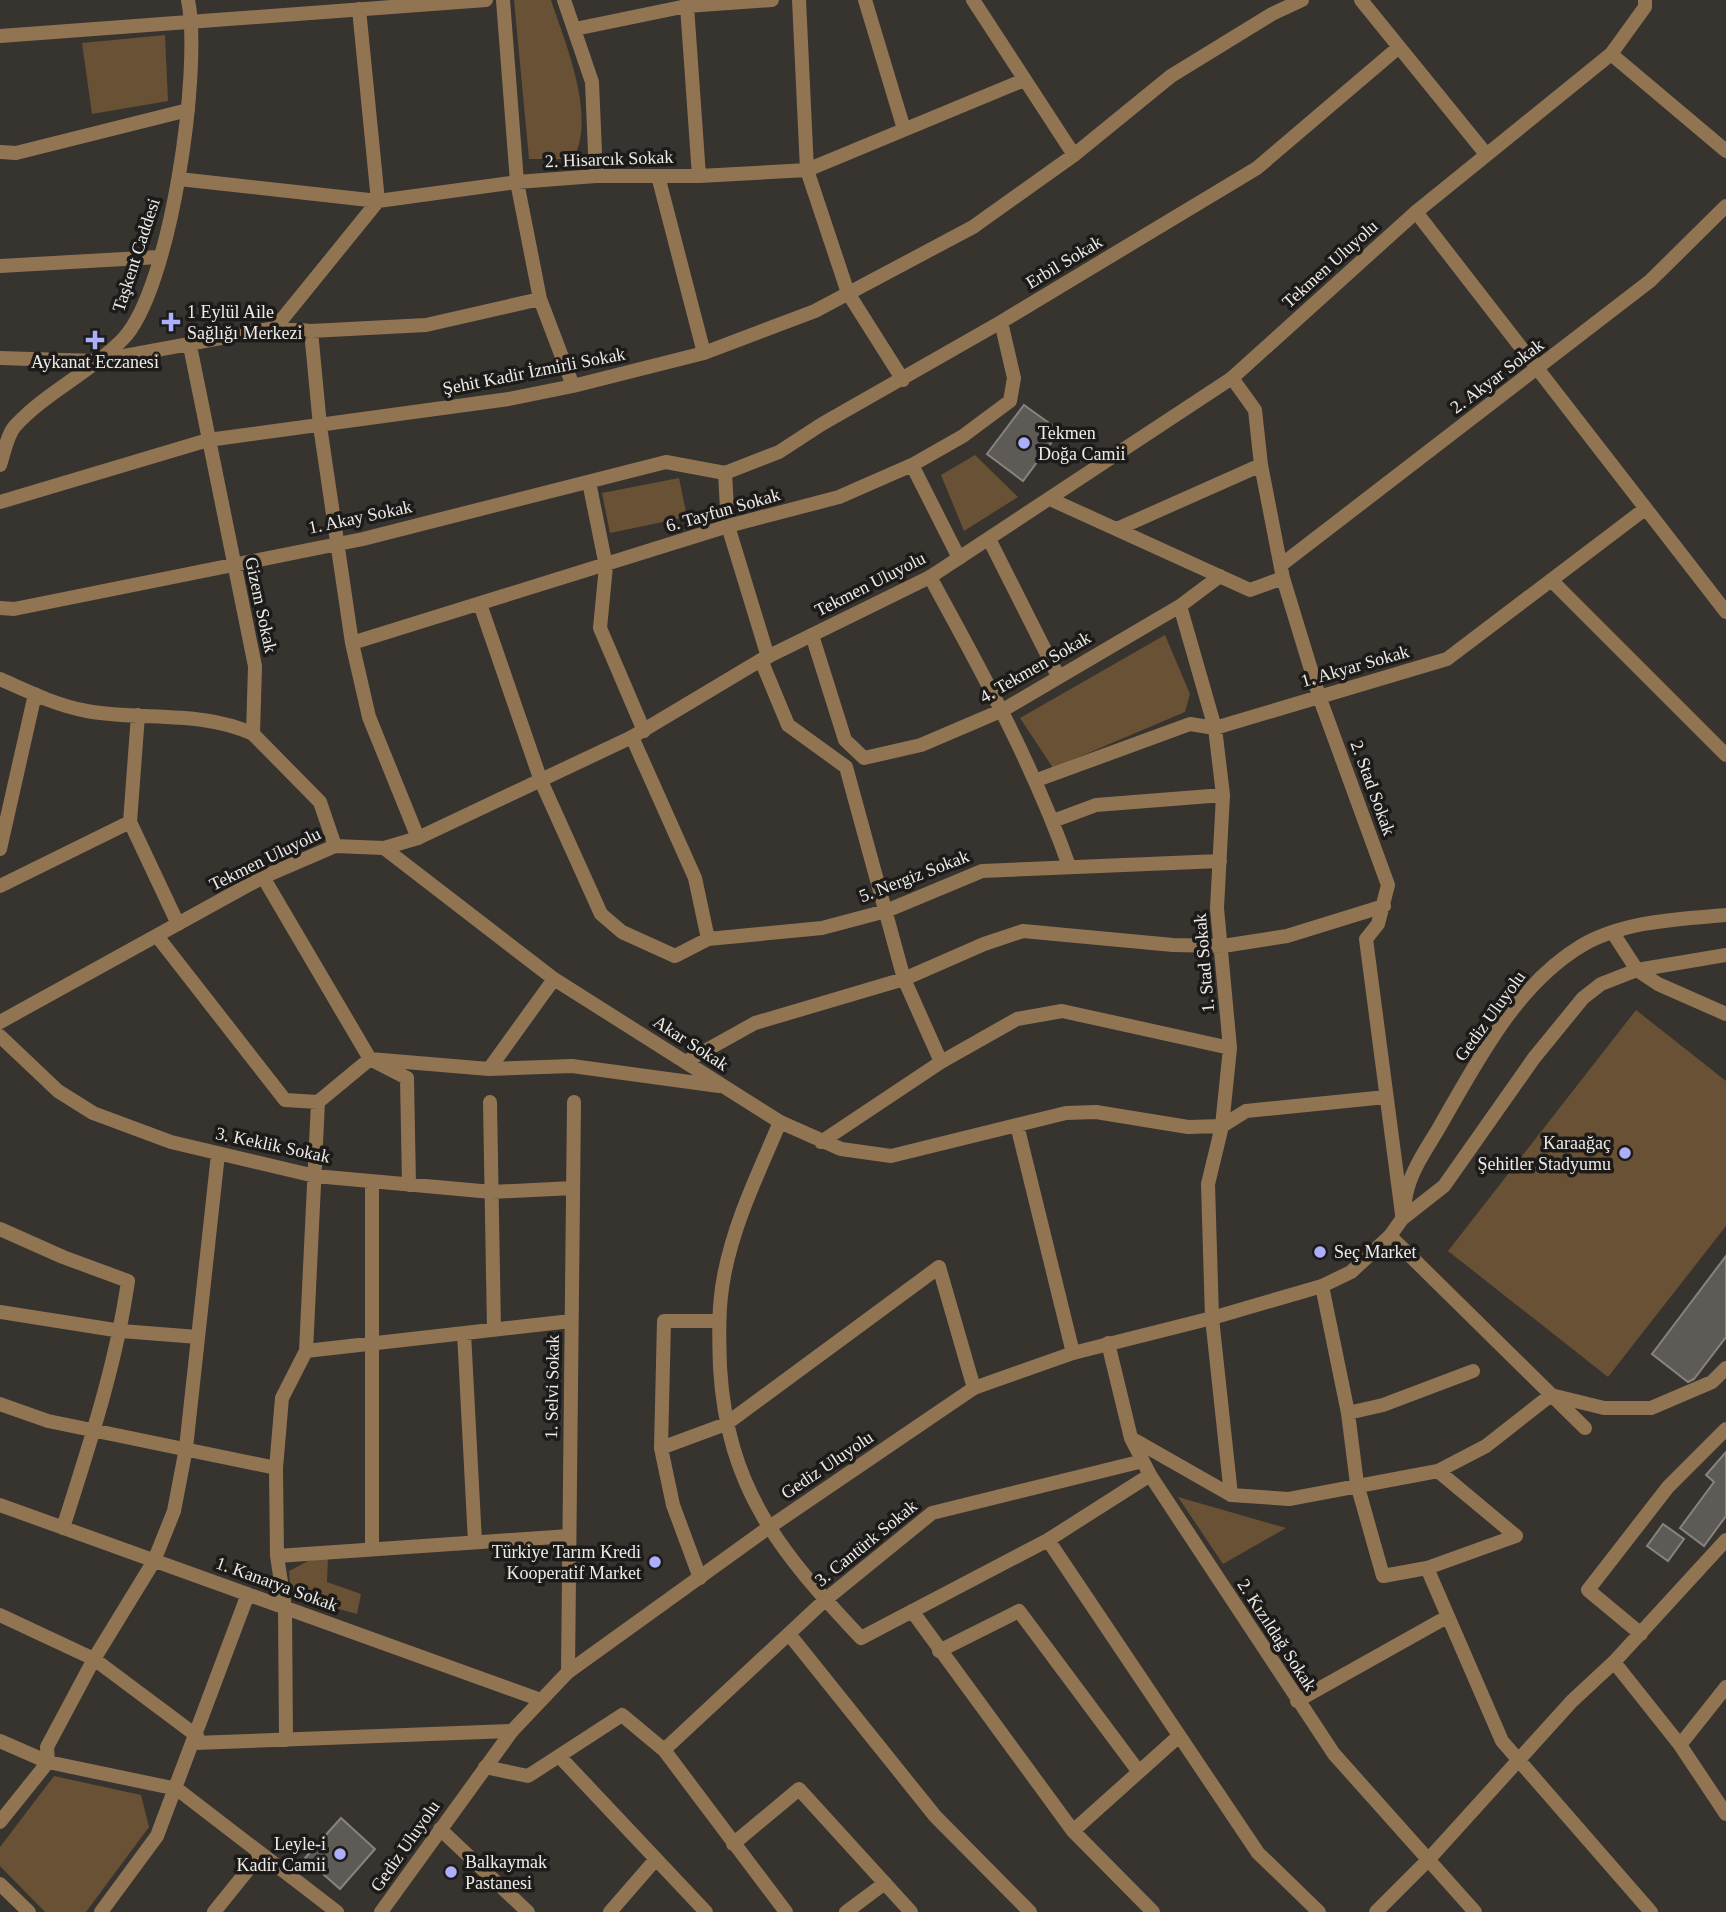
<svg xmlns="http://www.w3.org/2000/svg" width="1726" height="1912" font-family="Georgia,serif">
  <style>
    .green { fill: #685134 }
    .building { fill: #5e5a55; stroke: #87837e; stroke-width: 2 }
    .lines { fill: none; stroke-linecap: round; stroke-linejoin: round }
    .minor { stroke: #917552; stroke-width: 14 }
    .tertiary { stroke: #917552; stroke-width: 14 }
    .poi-dot { fill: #acaffb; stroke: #1d1b19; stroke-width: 2.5 }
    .labels { text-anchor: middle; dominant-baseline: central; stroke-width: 7; stroke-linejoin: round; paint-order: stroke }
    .street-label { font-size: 18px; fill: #eeece9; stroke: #1d1b19 }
    .poi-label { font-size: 18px; fill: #eeece9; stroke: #1d1b19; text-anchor: start }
  </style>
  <rect width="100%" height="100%" fill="#37332f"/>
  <!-- green -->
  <path class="green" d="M514,0h37c14,43 46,116 22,159h-44z
    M165,35l3,66 -76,13 -10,-71z
    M975,455l43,42 -54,34 -23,-56z
    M679,478l8,39 -77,16 -8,-40z
    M1165,635l25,59 -5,18 -132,56 -33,-50z
    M1636,1010l90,71v145l-118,151 -160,-126z
    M1178,1497l108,31 -63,36z
    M328,1557l-1,25 34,12 -4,20 -66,-18 -2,-25 19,-10z
    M54,1776l87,19 8,32 -63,85h-41l-45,-46v-19z"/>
  <!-- building -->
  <path class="building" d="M1024,405l36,26 -37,50 -36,-27z
    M1726,1256v81l-32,42 -6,3 -36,-28z
    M1726,1452v64l-22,30 -24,-18 34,-46 -8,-7z
    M1663,1524l21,15 -16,22 -21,-15z
    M341,1818l34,31 -35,40 -35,-31z"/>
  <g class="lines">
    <!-- minor -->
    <path class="minor" d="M503,0l14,182 23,117 33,87
      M564,0l28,82 4,94
      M799,0l8,170 41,123 55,87
      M865,0l39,129
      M973,0l101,155
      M1361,0l125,154
      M687,6l12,170
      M575,29l112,-23 85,-6
      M0,36l486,-36
      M1611,54l115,97
      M0,152l16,1 172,-43
      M658,176l46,177
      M179,179l199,22 139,-19 79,-6h103l108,-6 217,-90
      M1416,212l310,400
      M0,266l159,-9
      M275,328l103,-127 -19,-192
      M311,331l9,95 32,217 17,74 49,121
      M190,346l65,320 -2,68 67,68 15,44
      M0,358l97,3 178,-33 36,3 115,-6 114,-26
      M1232,378l23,32 6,55 22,113 36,118 69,189 -10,39 -12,15 36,275
      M912,465l47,93
      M725,473l54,-21 43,-28 179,-102 256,-154 142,-121
      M725,473l3,53 40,131
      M589,482l17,84 -6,62 44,103
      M1050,499l200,91 33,-12
      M0,502l208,-62 301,-41 64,-13 131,-33 111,-42 158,-84 101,-72 97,-79 101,-62 30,-14
      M1117,529l144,-64
      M989,539l69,137
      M1281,565l369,-284 76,-75
      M930,577c52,95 103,187 139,289
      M1551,580l175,175
      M480,604l61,177 60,133 21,18 53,24 33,-17 114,-11 64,-17 96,-40 238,-10
      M1180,606l35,122 8,67 -6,113 13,140 -8,78 -14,58 4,134 19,177
      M0,608l14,1 349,-70 303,-77 59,11
      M812,635l33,105 19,18 57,-13 82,-35 177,-104 40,-30
      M352,643l376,-117 111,-29 73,-32 51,-29 47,-35 4,-23 -13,-56
      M761,660l27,65 58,42 58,212 37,83
      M0,679c27,12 57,27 87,32 54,10 115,-1 166,23
      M138,715l-8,107 48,102
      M632,737l63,141 13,61
      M1037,780l153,-56 25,4 232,-69 198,-150
      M1053,821l43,-16 127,-10
      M384,848l170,131 226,143 61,27 50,7 175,-43 30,-1 92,15 34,-1 24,-15 140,-14
      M0,849l35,-155
      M263,877l107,182 37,19 2,107
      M0,886l130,-64
      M1613,933l24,37 21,14 68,30
      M157,936l128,164 33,2
      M0,1036l58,55 35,22 78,29 144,34 177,16 81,-4
      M685,1062l70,-39 149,-44 80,-35 39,-13 150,14 50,1 64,-10 97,-30
      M489,1069l65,-90
      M490,1102l4,228
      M780,1122c-21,50 -46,100 -56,154 -6,30 -5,61 -4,91 7,122 60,185 141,271l187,-98 102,-65
      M1017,1125l56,228
      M821,1142l120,-80 76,-43 45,-8 168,37
      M0,1229l63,28 65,24c-12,84 -39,165 -65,247
      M1390,1236l195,192
      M1322,1286l26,127 9,71 26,92 44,-8 89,-32
      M0,1312l121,19 77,6
      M464,1333l11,209
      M1108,1343l23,95 19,37 184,279 141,158
      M306,1351l265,-30
      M0,1404l48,17 228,47
      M1348,1413l35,-8 90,-34
      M1131,1438l100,57 58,4 149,-28 48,-25 65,-51 53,13h47l61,-26 14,-14
      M661,1448l65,-24 213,-157 35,121
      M1438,1471l78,65
      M0,1505l541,195
      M1048,1540l210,313 61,59
      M372,1549v-367
      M277,1556l292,-20
      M1427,1568l75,173 149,171
      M700,1578l-27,-73 -12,-57 3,-127h55
      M912,1611l161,220 80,81
      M0,1615l94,44 103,77
      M789,1634l146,182 95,96
      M1641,1634l-53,-44 80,-103 58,-58
      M939,1651l80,-40 120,161
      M1614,1662l66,83 46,69
      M568,1672l6,-570
      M1297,1701l150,-84
      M286,1740l-1,-132 -8,-52 -1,-88 6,-70 24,-47 12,-249 52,-43 119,10 83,-3 147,20
      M0,1741l48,21 129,27 160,123
      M194,1743l318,-12
      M1680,1745l46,-58
      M664,1750l161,-150 107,-87 211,-52
      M559,1756l147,156
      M485,1767l43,9 94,-61 42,35 122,162
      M0,1822l48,-60 -1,-15 47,-88 60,-98 20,-50 12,-63 32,-294
      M440,1829l88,83
      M1073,1831l106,-95
      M733,1844l66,-55 112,123
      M0,1884l29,28
      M101,1912l56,-76 91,-242
      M214,1912l46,-57
      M610,1912l46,-53
      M846,1912l39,-29
      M1376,1912l52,-52 144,-159 42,-39 112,-122"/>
    <!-- tertiary -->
    <path class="tertiary" d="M0,465c4,-11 7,-30 15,-39 31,-34 76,-54 108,-87 48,-50 79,-271 65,-339
      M0,1022l263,-145 72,-31 49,2 34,-10 214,-101 129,-77 169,-83 302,-199 184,-166 195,-158 34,-47v-7
      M1402,1219c2,-11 3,-22 6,-32 6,-21 21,-42 32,-61 37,-64 75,-140 141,-180 42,-25 98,-27 145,-31
      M381,1912l131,-181 56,-59 200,-144 206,-140 99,-35 139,-35 110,-32 29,-14 39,-36 12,-17 42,-33 90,-128 49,-60 18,-14 36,-14 89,-15"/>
  </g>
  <!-- markers -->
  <g class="poi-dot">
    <path d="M167.5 311.5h7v7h7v7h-7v7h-7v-7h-7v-7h7z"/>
    <path d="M91.5 329.5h7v7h7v7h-7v7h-7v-7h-7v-7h7z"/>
    <circle cx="1024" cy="443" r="7"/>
    <circle cx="1625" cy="1153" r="7"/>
    <circle cx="1320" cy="1252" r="7"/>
    <circle cx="655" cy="1562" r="7"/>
    <circle cx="340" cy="1854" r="7"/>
    <circle cx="451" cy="1872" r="7"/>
  </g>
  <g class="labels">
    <!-- street labels -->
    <g class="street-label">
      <text transform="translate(609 159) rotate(-2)">2. Hisarcık Sokak</text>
      <text transform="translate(136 255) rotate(-72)">Taşkent Caddesi</text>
      <text transform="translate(1064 262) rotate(-31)">Erbil Sokak</text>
      <text transform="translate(1330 264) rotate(-42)">Tekmen Uluyolu</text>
      <text transform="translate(534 371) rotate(-11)">Şehit Kadir İzmirli Sokak</text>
      <text transform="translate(1497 376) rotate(-37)">2. Akyar Sokak</text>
      <text transform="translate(723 510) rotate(-16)">6. Tayfun Sokak</text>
      <text transform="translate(360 517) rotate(-12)">1. Akay Sokak</text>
      <text transform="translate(870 584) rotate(-27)">Tekmen Uluyolu</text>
      <text transform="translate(261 605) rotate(78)">Gizem Sokak</text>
      <text transform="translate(1355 666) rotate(-16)">1. Akyar Sokak</text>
      <text transform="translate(1035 667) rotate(-30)">4. Tekmen Sokak</text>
      <text transform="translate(1373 788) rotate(70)">2. Stad Sokak</text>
      <text transform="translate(265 859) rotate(-26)">Tekmen Uluyolu</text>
      <text transform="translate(914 876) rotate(-21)">5. Nergiz Sokak</text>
      <text transform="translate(1204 963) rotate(-95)">1. Stad Sokak</text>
      <text transform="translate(1490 1016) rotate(-54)">Gediz Uluyolu</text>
      <text transform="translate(691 1043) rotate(33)">Akar Sokak</text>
      <text transform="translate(273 1145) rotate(12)">3. Keklik Sokak</text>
      <text transform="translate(552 1387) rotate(-89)">1. Selvi Sokak</text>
      <text transform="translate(827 1465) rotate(-34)">Gediz Uluyolu</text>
      <text transform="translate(866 1543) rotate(-39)">3. Cantürk Sokak</text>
      <text transform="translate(277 1584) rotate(20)">1. Kanarya Sokak</text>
      <text transform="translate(1277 1635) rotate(57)">2. Kızıldağ Sokak</text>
      <text transform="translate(405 1846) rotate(-55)">Gediz Uluyolu</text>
    </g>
    <!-- poi labels -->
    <g class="poi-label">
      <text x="187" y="312">1 Eylül Aile<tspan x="187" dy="21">Sağlığı Merkezi</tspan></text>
      <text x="95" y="362" text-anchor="middle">Aykanat Eczanesi</text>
      <text x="1038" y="433">Tekmen<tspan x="1038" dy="21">Doğa Camii</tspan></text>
      <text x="1611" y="1143" text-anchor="end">Karaağaç<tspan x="1611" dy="21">Şehitler Stadyumu</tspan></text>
      <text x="1334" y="1252">Seç Market</text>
      <text x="641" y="1552" text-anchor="end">Türkiye Tarım Kredi<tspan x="641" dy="21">Kooperatif Market</tspan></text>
      <text x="326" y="1844" text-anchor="end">Leyle-i<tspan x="326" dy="21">Kadir Camii</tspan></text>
      <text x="465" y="1862">Balkaymak<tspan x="465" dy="21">Pastanesi</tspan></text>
    </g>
  </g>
</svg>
